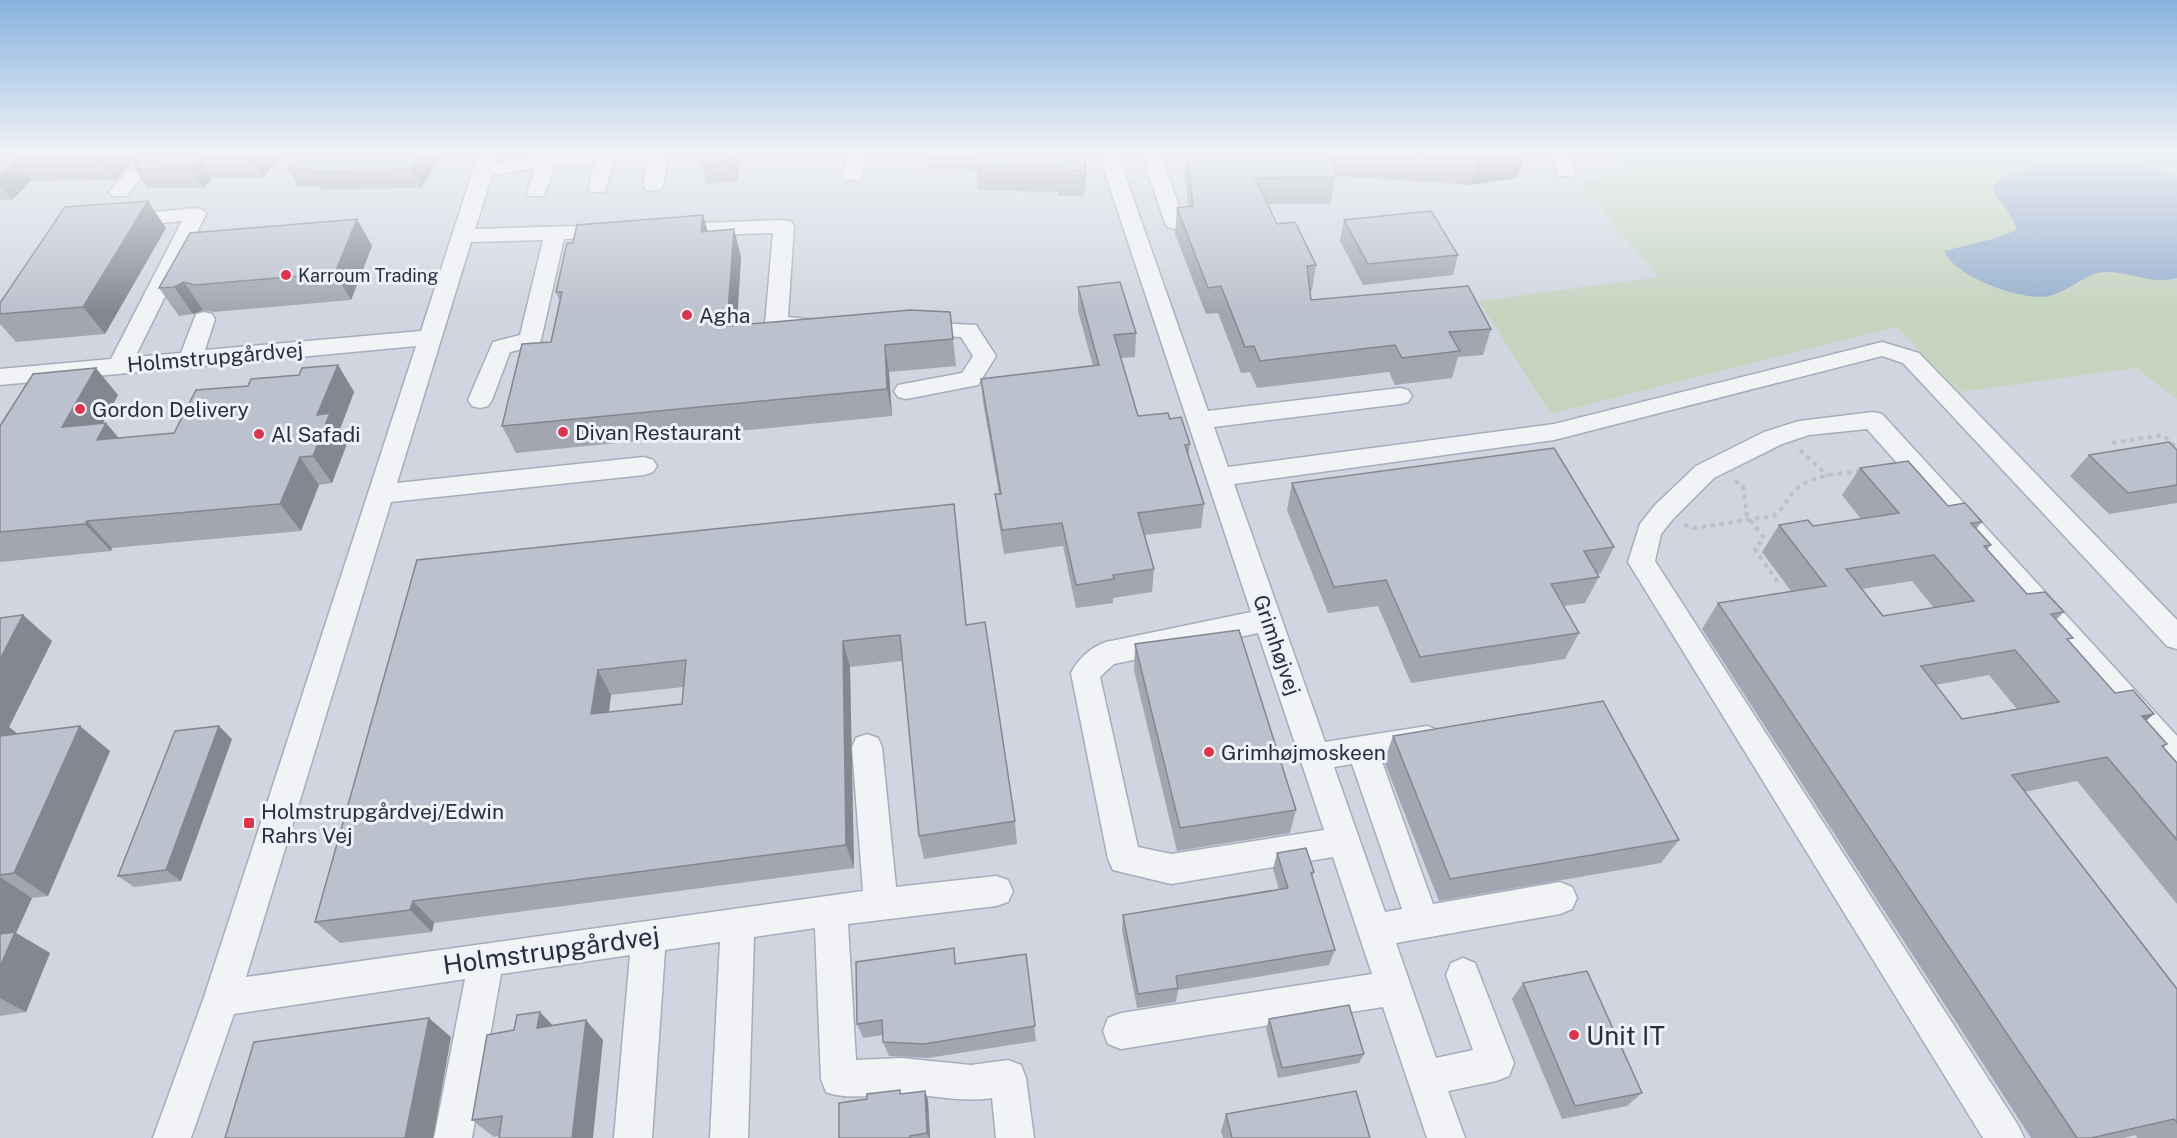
<svg xmlns="http://www.w3.org/2000/svg" width="2177" height="1138" font-family="'Public Sans',sans-serif">
  <style>
    .built { fill: #d0d5df }
    .green { fill: #c4d4bf }
    .water { fill: #95afce }
    .lines { fill: none; stroke-linecap: round; stroke-linejoin: round }
    .minor-casing { stroke: #a7adb8; stroke-width: 3 }
    .path { stroke: #bdc0c8; stroke-width: 4; stroke-dasharray: 4.5 4.5; stroke-linecap: butt }
    .minor { fill: #f2f3f7; fill-rule: evenodd }
    .wall { fill: #a1a6b0; fill-rule: evenodd }
    .shaded-wall { fill: #838790 }
    .building { fill: #bbc1cd; stroke: #838790; stroke-width: 1.5; fill-rule: evenodd }
    .poi-dot { fill: #dd354b; stroke: #eef2f7; stroke-width: 2 }
    .labels { text-anchor: middle; dominant-baseline: central; stroke-width: 6; stroke-linejoin: round; paint-order: stroke }
    .far-poi-label { font-size: 18px; fill: #262f42; stroke: #eef2f7; text-anchor: start }
    .poi-label { font-size: 21px; fill: #262f42; stroke: #eef2f7; text-anchor: start }
    .street-label { font-size: 21px; fill: #262f42; stroke: #eef2f7 }
    .near-street-label { font-size: 26px; fill: #262f42; stroke: #eef2f7 }
    .near-poi-label { font-size: 26px; fill: #262f42; stroke: #eef2f7; text-anchor: start }
  </style>
  <rect width="100%" height="100%" fill="#dee3ea"/>
  <!-- built -->
  <path class="built" d="M0,152h1614l8,20 -44,12 82,93 -109,137 345,-87 64,65 177,-24 40,32v738h-2177z"/>
  <!-- green -->
  <path class="green" d="M1614,152h563v248l-40,-32 -177,24 -64,-65 -345,87 -72,-113 180,-24 -81,-94 43,-11z"/>
  <!-- water -->
  <path class="water" d="M2116,161l22,3 39,13v101c-26,7 -48,-7 -73,-6 -16,0 -36,20 -55,24 -26,6 -96,-20 -105,-45l49,-12 24,-9c-4,-18 -20,-27 -25,-45 32,-24 85,-23 124,-24z"/>
  <g class="lines">
    <defs>
      <path id="minor" d="M145,152h20l-39,44h-14l-3,-4 3,-4z
        M479,152h19l-3,11 52,-9 28,-2 94,1 -6,33 -3,4h-14l-3,-4 5,-27 -34,3 -9,30h-14l-3,-4 7,-25 -40,2 -11,31h-14l-3,-4 8,-24 -43,7 -17,54 137,-4 7,2 3,4 -3,4 -7,2 -48,2 -23,101 -3,5 -28,7 -18,48 -4,6 -8,2 -8,-2 -4,-6 25,-58 27,-7 23,-95 -72,2 -74,241 247,-26 9,3 4,6 -4,6 -9,3 -253,27 -145,475 617,-86 -11,-144 4,-9 11,-4 11,4 4,9 14,140 100,-11 12,4 5,11 -5,11 -12,4 -148,18 8,136 45,-2 70,7 37,-5 13,5 5,13 8,60h-38l-4,-40c-32,5 -61,-4 -93,-4 -24,0 -50,7 -73,-2l-5,-13 -6,-151 -61,9 -6,201h-38l10,-196 -55,8 -13,188h-38l16,-183 -129,19 -29,164h-38l31,-159 -231,35 -43,124h-38l50,-138 213,-654 -416,39v-16l111,-10 71,-138 -60,6 -7,-2 -3,-4 3,-4 7,-2 74,-7 7,2 3,4 -71,143 46,-4 15,-39 8,-2 8,2 3,5 -10,31 216,-19z
        M849,152h19l-8,28h-14l-3,-4z
        M1098,152h19l91,259 192,-23 8,2 4,6 -4,6 -8,2 -186,23 14,40 326,-43 328,-82 37,11 258,267v29l-10,-3 -264,-283 -21,-7 -328,84 -320,44 91,258 102,-16 11,4 4,9 -4,9 -57,11 52,145 127,-22 12,5 5,11 -5,11 -12,5 -164,29 40,115 37,-8 -27,-75 5,-12 12,-5 12,5 39,100 -5,13 -13,5 -48,10 17,47h-38l-44,-131 -262,42 -13,-5 -5,-13 5,-13 13,-5 251,-39 -39,-117 -162,27 -58,-14 -5,-11 -37,-186c7,-14 20,-26 35,-31l145,-30zM1258,633l66,197 -153,24 -33,-7 -38,-170 14,-13zM1352,764l50,145 -17,3 -51,-145z
        M1141,152h19l25,71 -3,4 -7,2 -7,-2 -3,-4z
        M1551,152h19l5,20 -3,4h-14z
        M784,220l7,2 3,4 -6,91 28,3 3,5 -3,5c-15,4 -33,3 -48,-1l-3,-5 8,-91 -102,3 -7,-2 -3,-4 3,-4 7,-2z
        M915,322l61,3 20,31 -18,29 -72,14 -8,-2 -4,-6 4,-6 64,-12 11,-17 -12,-19 -54,-3 -3,-5 3,-5z
        M1873,412l9,2 295,322v34l-11,-4 -299,-337 -58,6 -27,9 -68,34 -41,41 -12,15 -6,27 363,564 6,13h-41l-355,-576 12,-38 15,-19 41,-39 68,-34 35,-11z"/>
    </defs>
    <!-- minor casing -->
    <use href="#minor" class="minor-casing"/>
    <!-- path -->
    <path class="path" d="M2112,443l51,-8 14,13
      M1800,450l28,26
      M1735,481l8,5 4,30 17,22 -9,11 23,34
      M1684,525l11,3 78,-12c11,-6 13,-17 21,-25 18,-17 46,-17 69,-20"/>
    <!-- minor -->
    <use href="#minor" class="minor"/>
  </g>
  <!-- wall -->
  <path class="wall" d="M0,152h283l-20,26h-51l-8,10h-57l-16,-25 -15,17 -85,1 -19,19h-12z
    M443,152l-22,36 -100,2 -2,-3h-21l-11,-18z
    M674,152h28l-27,3z
    M740,152l-2,29 -31,3 -5,-21z
    M925,152h161v19l-2,25h-26v-4l-80,-2 -1,-20 -50,-1z
    M1183,152h342l-8,26 -46,7 -136,-9 -4,28h-63l9,20 39,41 -4,26h-2l1,9 180,29 -8,26 -25,2 -6,21 -57,7 -6,-13 -132,16 -7,-16 -9,1 -23,-60 -12,1 -31,-80 2,-26 11,-1z
    M357,219l15,27 -21,54 -138,12 -10,-2 -10,4 -14,2 -20,-28z
    M1344,220l114,35 -5,20 -90,10 -23,-44z
    M166,228l-61,106 -89,8 -16,-18v-21z
    M708,232l33,25 -4,68 213,-13 6,54 -67,6 3,44 -376,37 -14,-27 49,-84 9,-40 -4,-10z
    M1078,287l58,46 -1,24 -14,1 17,58 32,3 20,25 -2,12 16,48 -3,24 -56,7 9,34 -2,23 -39,6v5l-37,5 -13,-62 -59,8 -6,-36 -3,-24h4l-16,-92 -2,-23 112,-13 -15,-55z
    M338,365l16,27 -14,37 8,12 -16,42 -13,2 -18,46 -189,17 -1,3 -111,11v-136l118,-31 -15,28 16,15 55,-5 74,-47 51,-11z
    M2177,450v53l-68,11 -39,-38 19,-21z
    M1860,468l88,38 34,16 -6,7 15,16 -4,5 40,44 37,18 -8,8 13,22 46,51 31,28 21,23 -4,4 14,15v141l-100,-123 -53,11 153,197v149h-40l-2,-3 -11,3h-93l-329,-509 16,-26 73,-12 -29,-39 17,-27 34,1 48,-7 -19,-24zM1912,581l22,27 -51,8 -21,-27zM1989,675l28,34 -55,10 -26,-34z
    M1292,483l322,64 -13,26 -4,1 2,3 -14,26 -21,3 15,27 -14,26 -154,24 -33,-77 -50,7 -41,-103z
    M954,504l12,121 49,196 2,23 -93,15 -5,-23 -17,-175 -52,6 4,201 -420,55 -2,9 -92,11 -25,-21 102,-362zM683,687l-1,17 -73,8 2,-17z
    M23,615l29,26 -43,86 9,7 92,17 -62,145 -16,2 -16,35 34,20 -24,59 -26,4v-398z
    M1135,644l161,166 -6,23 -113,18 -43,-181z
    M1393,736l286,104 -18,23 -222,38 -55,-140z
    M232,739l-51,142 -47,6 -16,-11z
    M1277,853l37,19 -2,6 23,72 -6,15 -151,25 -2,12 -39,6 -15,-77 1,-16 156,-25 -6,-21z
    M1026,954l10,87 -108,17 -39,-2 -6,-14v-7l-20,3 -6,-14 100,-60z
    M1523,983l119,110 -15,13 -65,13 -50,-120z
    M1269,1019l95,35 -5,9 -81,15 -12,-49z
    M553,1025l50,15 -104,96 -5,1 -22,-17z
    M925,1091l3,9 2,38h-91l63,-44z
    M1226,1114l144,24h-147l-2,-7z"/>
  <!-- shaded-wall -->
  <path class="shaded-wall" d="M109,152h30l-9,9 1,2 -15,17 -14,-20z
    M256,152h27l-20,26 -12,-20z
    M423,152h20l-22,36 -9,-19z
    M733,152h7l-2,29 -6,-20z
    M1086,152v19l-2,25v-25z
    M1525,152l-8,26 -46,7 7,-26z
    M200,158l12,20 -8,10 -13,-20z
    M16,160l15,21 -19,19 -12,-15v-9z
    M148,201l18,27 -61,106 -22,-27z
    M703,215l8,27 -10,-10z
    M357,219l15,27 -21,54 -16,-27z
    M734,229l7,28 -6,96 -8,-27z
    M184,282l19,28 -10,4 -19,-27z
    M885,345l4,27 3,44 -5,-27z
    M338,365l16,27 -14,37 8,12 -16,42 -19,-27 4,-41z
    M96,368l22,27 -32,59 -24,-27z
    M106,423l23,27 -32,-10z
    M300,457l19,28 -18,46 -21,-27z
    M954,504l3,27 12,120 -3,-26z
    M87,521l25,27 -1,3 -26,-27z
    M23,615l29,26 -43,86 18,14 -27,9v-91z
    M843,641l7,26 4,201 -8,-23z
    M598,670l13,25 -6,44 -14,-25z
    M2154,714l-30,25 18,-23z
    M80,726l30,25 -62,145 -34,-23z
    M219,726l13,13 -51,142 -15,-11z
    M0,877l32,21 -16,35 34,20 -24,59 -26,-14z
    M413,901l21,22 -2,9 -22,-22z
    M540,1012l18,19 -21,-3z
    M429,1018l22,19 -18,101h-28z
    M586,1020l17,20 -10,98h-21z
    M925,1091l3,9 2,38h-1l-2,-5z"/>
  <!-- building -->
  <path class="building" d="M0,152h109l-7,8h-86l-16,16z
    M137,152h119l-5,6h-51l-9,10 -57,1 7,-8h-11z
    M300,152h123l-11,17 -101,3 -1,-3h-23z
    M703,152h30l-1,9 -30,2z
    M979,152h107l-2,19 -27,-1v-3l-81,-2z
    M1187,152h143l6,25 -81,1 22,46 18,-2 21,43 -9,1 4,34 157,-14 23,43 -42,3 11,19 -58,7 -7,-13 -135,16 -6,-15 -9,1 -24,-61 -13,2 -31,-80 16,-2z
    M1380,152h143l-45,7z
    M148,201l-65,106 -83,7v-11l65,-96z
    M1431,211l27,44 -90,9 -24,-44z
    M703,215l-2,17 33,-3 -7,97 183,-16 40,2 3,27 -68,6 2,44 -385,37 20,-82 29,-2 11,-50h-6l11,-49h6l4,-18z
    M357,219l-22,54 -140,12 -11,-3 -10,5 -15,1 31,-55z
    M1120,282l16,51 -22,2 24,81 30,-3 2,6 11,-2 9,27 -5,1 19,59 -66,9 16,56 -41,6 1,4 -38,6 -14,-62 -60,7 -7,-36h6l-20,-115 118,-14 -21,-78z
    M338,365l-21,50 13,-2 -17,43 -13,1 -20,47 -193,17 -2,3 -85,8v-106l33,-52 63,-6 -34,59 44,-4 -9,17 77,-7 22,-43 52,-4 3,-7 48,-4 3,-7z
    M2169,442l8,8v35l-49,8 -39,-38z
    M1554,448l60,99 -30,4 15,26 -48,7 28,49 -159,24 -34,-77 -52,7 -42,-104z
    M1908,461l40,45 17,-3 17,19 -11,1 20,22 -7,1 43,48 18,-2 19,20 -13,2 22,24 -6,1 48,54 18,-3 21,24 -12,2 25,28 -5,2 15,17v77l-70,-83 -95,18 165,214v134l-3,-4 -83,19h-14l-359,-535 108,-17 -47,-61 29,-5 5,6 86,-13 -39,-45zM1934,555l40,46 -91,15 -37,-47zM2015,650l44,52 -97,17 -41,-53z
    M954,504l12,121 19,-3 30,199 -96,15 -19,-201 -57,6 3,204 -433,56 -3,9 -95,12 102,-362zM686,660l-4,44 -91,10 7,-44z
    M23,615l-23,44v-41z
    M1239,630l57,180 -116,18 -45,-184z
    M1603,701l76,139 -229,39 -57,-143z
    M80,726l-66,147 -14,2v-139z
    M219,726l-53,144 -48,6 57,-145z
    M1306,848l8,24 -3,1 24,77 -159,26 2,12 -40,6 -15,-79 165,-27 -11,-35z
    M15,932l-15,35v-33z
    M954,948l1,16 71,-10 9,72 -111,18 -41,-2 -1,-22 -25,4 -1,-62z
    M1587,971l55,122 -67,13 -52,-123z
    M1349,1005l15,49 -82,14 -13,-49z
    M540,1012l-3,16 49,-8 -14,118h-73l3,-22 -30,4 15,-85 27,-5 3,-15z
    M429,1018l-24,120h-180l29,-96z
    M900,1090v4l25,-3 2,42 -17,3v2h-71v-35l28,-4v-5z
    M1356,1091l14,47h-138l-6,-24z"/>
  <!-- sky -->
  <linearGradient id="sky" x2="0" y2="1"><stop stop-color="#87b2de"/><stop offset="0.49" stop-color="#f0f2f6"/><stop offset="1" stop-color="#f0f2f6" stop-opacity="0"/></linearGradient>
  <rect width="2177" height="312" fill="url(#sky)"/>
  <!-- markers -->
  <g class="poi-dot">
    <circle cx="286" cy="275" r="6"/>
    <circle cx="687" cy="315" r="6"/>
    <circle cx="80" cy="409" r="6"/>
    <circle cx="563" cy="432" r="6"/>
    <circle cx="259" cy="434" r="6"/>
    <circle cx="1209" cy="752" r="6"/>
    <rect x="243" y="817" width="12" height="12" rx="3"/>
    <circle cx="1574" cy="1035" r="6"/>
  </g>
  <g class="labels">
    <!-- far-poi labels -->
    <g class="far-poi-label">
      <text x="298" y="275">Karroum Trading</text>
    </g>
    <!-- poi labels -->
    <g class="poi-label">
      <text x="699" y="315">Agha</text>
      <text x="92" y="409">Gordon Delivery</text>
      <text x="575" y="432">Divan Restaurant</text>
      <text x="271" y="434">Al Safadi</text>
      <text x="1221" y="752">Grimhøjmoskeen</text>
      <text x="261" y="811">Holmstrupgårdvej/Edwin<tspan x="261" dy="24">Rahrs Vej</tspan></text>
    </g>
    <!-- street labels -->
    <g class="street-label">
      <text transform="translate(215 357) rotate(-5)">Holmstrupgårdvej</text>
      <text transform="translate(1277 645) rotate(71)">Grimhøjvej</text>
    </g>
    <!-- near-street labels -->
    <g class="near-street-label">
      <text transform="translate(551 950) rotate(-8)">Holmstrupgårdvej</text>
    </g>
    <!-- near-poi labels -->
    <g class="near-poi-label">
      <text x="1586" y="1035">Unit IT</text>
    </g>
  </g>
</svg>
